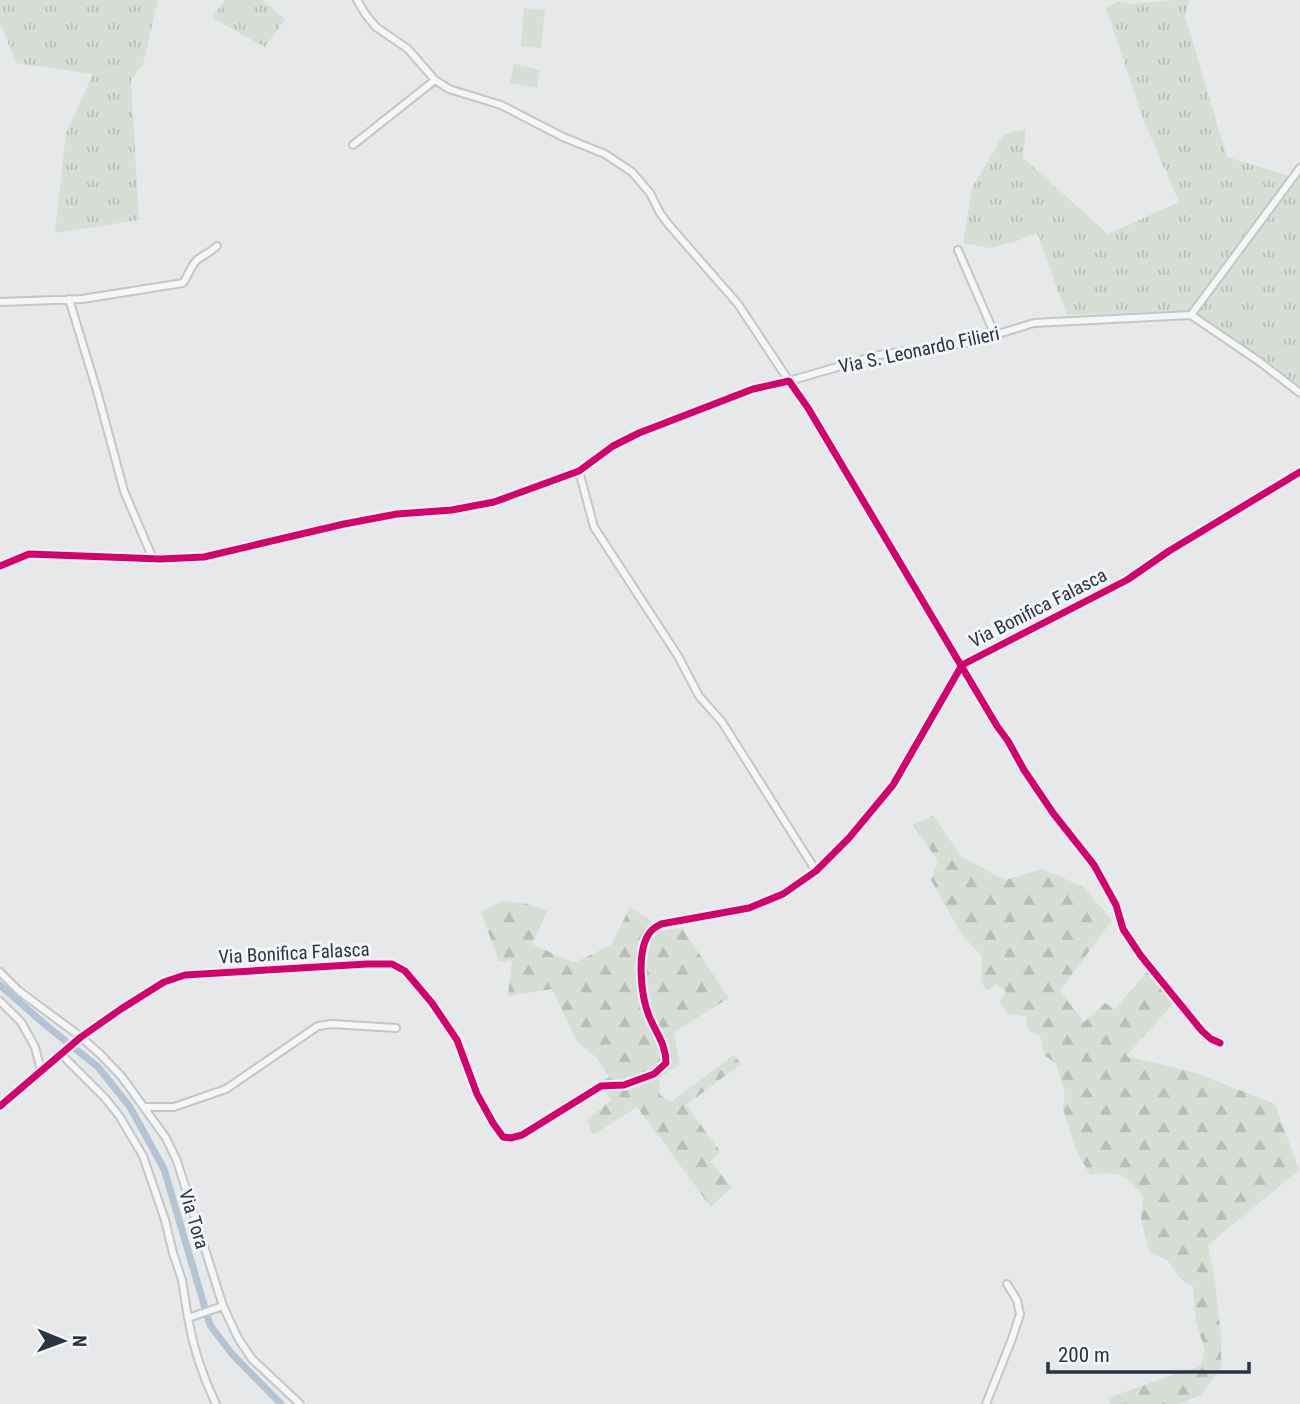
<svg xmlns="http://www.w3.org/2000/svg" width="1300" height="1404" font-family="'Roboto Condensed',sans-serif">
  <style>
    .grass { fill: url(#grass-tufts) }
    .forest { fill: url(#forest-firs) }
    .park { fill: #d6ded6 }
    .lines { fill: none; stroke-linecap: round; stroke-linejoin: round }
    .canal { stroke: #b4c4d5; stroke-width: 7 }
    .street-casing { stroke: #c4c6c8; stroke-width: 10 }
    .street { stroke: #f5f6f7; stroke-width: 6 }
    .cycleway-casing { stroke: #f4f6f9; stroke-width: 11 }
    .cycleway { stroke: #d6006c; stroke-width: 7 }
    .labels { text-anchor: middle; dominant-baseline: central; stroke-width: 6; stroke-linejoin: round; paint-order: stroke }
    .street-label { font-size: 19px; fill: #2b3445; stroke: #f4f6f9 }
  </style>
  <defs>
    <pattern id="grass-tufts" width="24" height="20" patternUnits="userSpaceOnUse" patternTransform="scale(1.75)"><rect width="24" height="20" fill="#d6ded6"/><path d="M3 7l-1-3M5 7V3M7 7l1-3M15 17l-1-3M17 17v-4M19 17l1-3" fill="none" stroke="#b8bfb9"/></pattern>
    <pattern id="forest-firs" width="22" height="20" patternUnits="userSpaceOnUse" patternTransform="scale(1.75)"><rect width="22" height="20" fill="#d6ded6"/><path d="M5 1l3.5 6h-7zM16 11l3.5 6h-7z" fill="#b8bfb9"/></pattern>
  </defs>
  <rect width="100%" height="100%" fill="#e6e8ea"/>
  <!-- grass -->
  <path class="grass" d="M0,0h158l-15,65 -12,15 8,140 -84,13 11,-100 27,-59 -77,-11 -16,-41z
    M225,0h37l23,19 -20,28 -53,-29z
    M1174,0h16l-5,16 42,141 62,19 -99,135 -123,4 -30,-82 -23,9 -24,6 -27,-5 9,-55 31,-53 23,-6 -3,29 85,76 71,-32 -36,-83 -37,-111 13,-7 14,3z
    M1300,174v216l-97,-69 -5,-6v-7z"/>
  <!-- forest -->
  <path class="forest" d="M933,816l29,41 43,23 37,-11 40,17 30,34 -52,71 24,31 21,-19 10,6 32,-37 27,31 -48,53 70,17 79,31 24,66 -91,75 7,36 6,54v33l-20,27 -22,9h-69l-2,-6 53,-19 40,-13 4,-16 -9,-28 -3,-35 -13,-9 -12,-17 -19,-10 -8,-31 2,-24c-17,-23 -25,-25 -53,-21l-15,-27 -12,-39 2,-14 -9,-32 -11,-7 -5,-20 -12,-6 -2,-14 -18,-2 -9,-12 7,-10 -9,-8 -10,7 -6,-9 1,-26 -20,-21 -31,-55 7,-19 -25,-36z
    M503,901l24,3 20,7 -15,33 42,19 37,-18 19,-38 24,16 4,8 24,-3 47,70 -55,34 6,32 -21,14 1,17 11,7 63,-47 7,9 -55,41 34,46 -10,11 22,25 -21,20 -74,-100 -44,28 -6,-15 24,-20 -11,-18 10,-5 -14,-20 -18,-14 -26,-54 -44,7 4,-36 -13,2 -18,-50z"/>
  <!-- park -->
  <path class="park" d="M524,8l21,2 -4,38 -20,-2z
    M514,64l26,6 -3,18 -27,-5z"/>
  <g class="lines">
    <!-- canal -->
    <path class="canal" d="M0,985l48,42 50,40 32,40 34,62 46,156 22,29 49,50"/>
    <defs>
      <path id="street" d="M357,0l9,15 10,12 32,22 27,31 14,9 52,16 62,32 42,17 27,18 18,21 10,20 9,12 69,79 51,77 90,-26 102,-14 14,-6 39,-12 157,-8 109,-147
        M353,145l82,-65
        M958,250l37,85
        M69,299l28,92 27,100 29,68
        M0,302l82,-3 101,-16c5,-7 8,-17 13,-22 5,-5 15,-9 21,-15
        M1191,315l69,47 40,31
        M579,471l15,56 84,129 21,40 23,26 94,149
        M0,566l29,-12 131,5 44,-2 140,-33 53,-10 55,-4 42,-8 85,-31 34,-25 26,-13 114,-44 36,-8 19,27 189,318 11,15 16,29 29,43 41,52 22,40 7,24 18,27 61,75 9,8 9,4
        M0,972l19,19 62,46 19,17 22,23 44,61 11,23 46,145 15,32 14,21 48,45
        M0,1001l21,21 14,25 6,23
        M61,1054l44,44 15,19 23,39 22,64 8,33 9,27 6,38
        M0,1106l81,-69 40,-28 43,-27 21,-7 182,-11h25l13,7 27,32 25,37 20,54 16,29 10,14 8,1 11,-3 79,-49 23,-1 30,-11 12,-11c0,-19 -10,-30 -17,-47 -8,-20 -14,-69 3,-86 2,-3 6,-4 9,-6l88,-16 34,-14 33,-23 33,-33 44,-53 69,-120 165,-85 42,-29 131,-79
        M145,1107h29l52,-18 92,-63 14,-2 64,4
        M216,1404c-13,-27 -23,-57 -28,-86l35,-12
        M986,1404l26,-65 8,-25 -3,-14 -10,-16"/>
    </defs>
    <!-- street casing -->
    <use href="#street" class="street-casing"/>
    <!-- street -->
    <use href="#street" class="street"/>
    <defs>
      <path id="cycleway" d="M0,566l29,-12 131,5 44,-2 140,-33 53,-10 55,-4 42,-8 85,-31 34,-25 26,-13 114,-44 36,-8 19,27 189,318 11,15 16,29 29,43 41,52 22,40 7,24 18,27 61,75 9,8 9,4
        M0,1106l81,-69 40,-28 43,-27 21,-7 182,-11h25l13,7 27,32 25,37 20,54 16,29 10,14 8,1 11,-3 79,-49 23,-1 30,-11 12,-11c0,-19 -10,-30 -17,-47 -8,-20 -14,-69 3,-86 2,-3 6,-4 9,-6l88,-16 34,-14 33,-23 33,-33 44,-53 69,-120 165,-85 42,-29 131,-79"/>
    </defs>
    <!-- cycleway casing -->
    <use href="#cycleway" class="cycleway-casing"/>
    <!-- cycleway -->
    <use href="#cycleway" class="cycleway"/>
  </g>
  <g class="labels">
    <!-- street labels -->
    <g class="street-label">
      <text transform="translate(919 350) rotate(-12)">Via S. Leonardo Filieri</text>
      <text transform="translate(1038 608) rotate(-27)">Via Bonifica Falasca</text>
      <text transform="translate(294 953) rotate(-3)">Via Bonifica Falasca</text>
      <text transform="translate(194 1219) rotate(73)">Via Tora</text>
    </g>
  </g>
  <!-- north arrow -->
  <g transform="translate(63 1341) rotate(91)" stroke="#f4f6f9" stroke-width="5" paint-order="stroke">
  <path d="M0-5L12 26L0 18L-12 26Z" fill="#2b3445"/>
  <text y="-10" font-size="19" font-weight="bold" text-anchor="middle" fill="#2b3445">N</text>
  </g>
  <!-- scale -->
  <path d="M1048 1362v10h201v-10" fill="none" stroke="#2b3445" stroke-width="3.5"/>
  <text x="1058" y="1362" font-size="21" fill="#2b3445" stroke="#f4f6f9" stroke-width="5" paint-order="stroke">200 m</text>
</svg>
